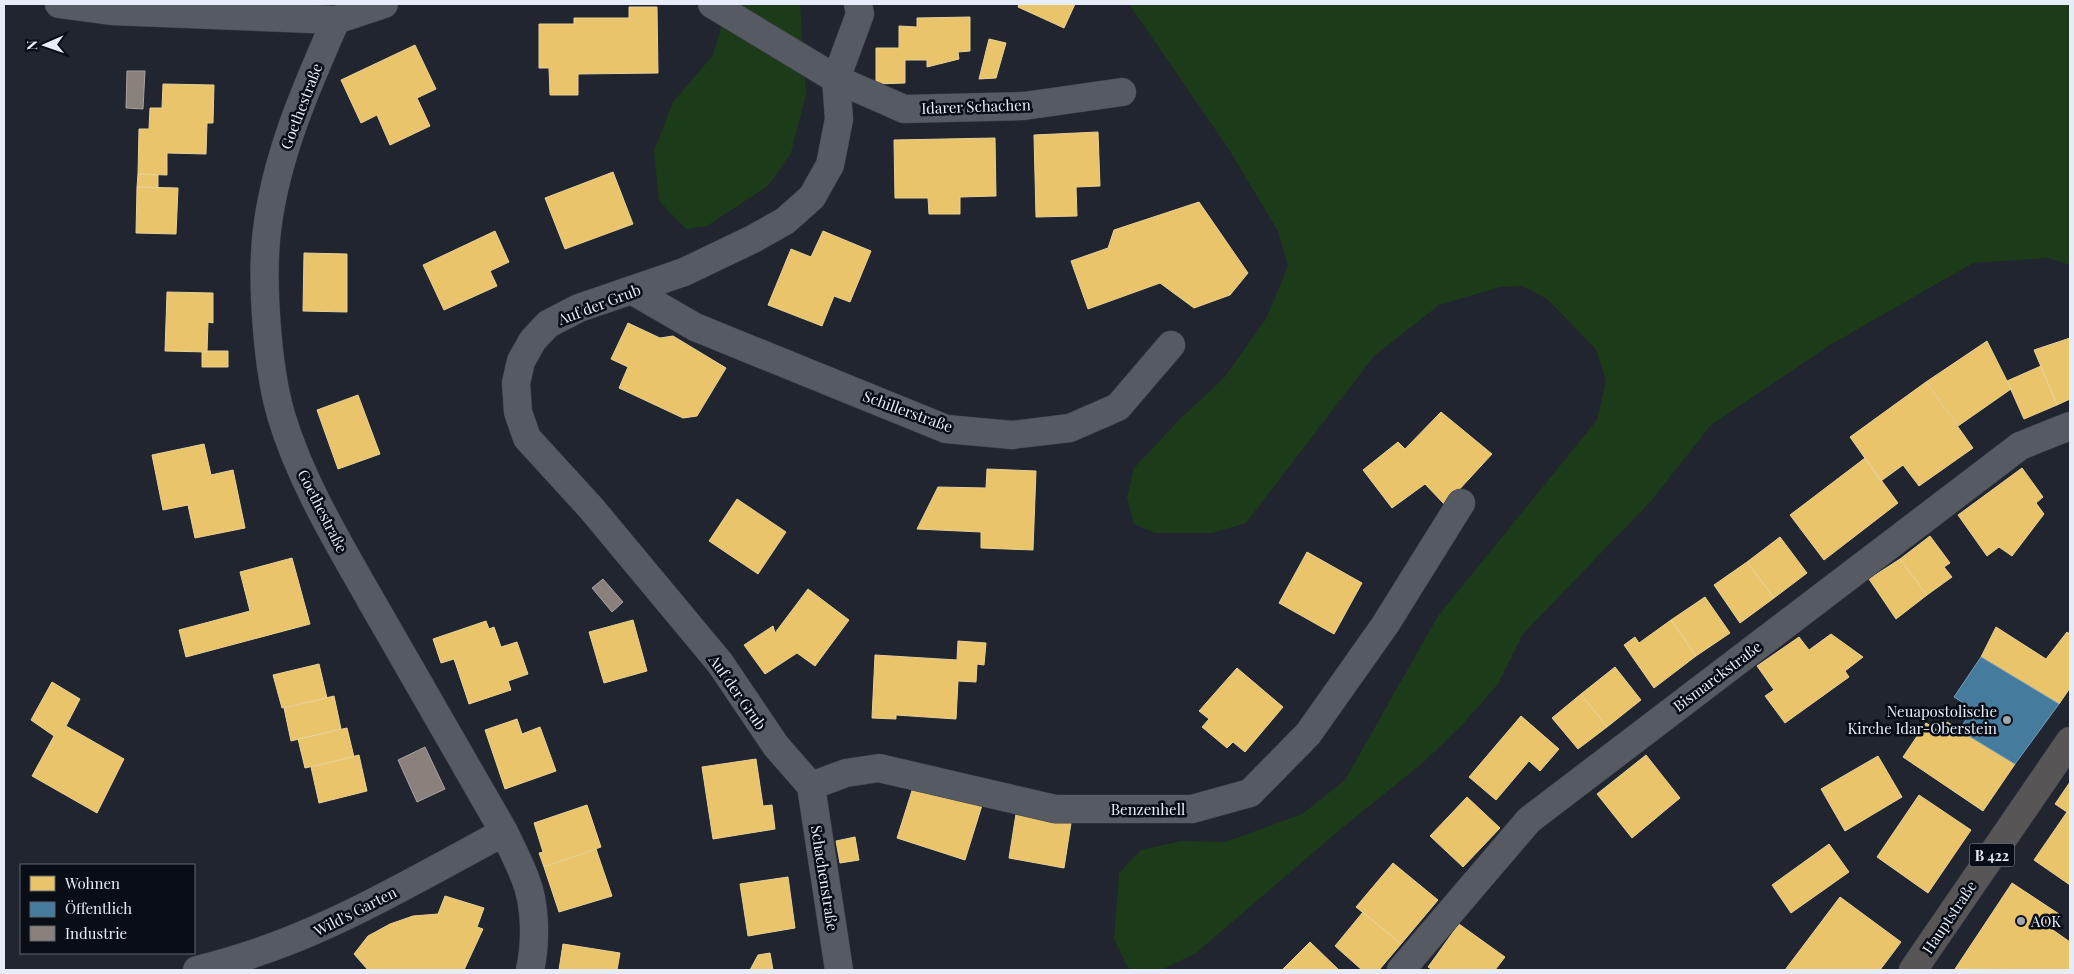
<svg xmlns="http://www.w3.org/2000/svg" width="2074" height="974" font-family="'Playfair Display',serif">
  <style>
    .green { fill: #1c3b19 }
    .homes { fill: #e9c46a; stroke: #e8d095 }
    .public { fill: #457b9d; stroke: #759db9 }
    .industry { fill: #8a817c; stroke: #a6a1a2 }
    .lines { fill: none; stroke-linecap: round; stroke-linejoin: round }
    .street-casing { stroke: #3b3f48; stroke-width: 29 }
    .primary-casing { stroke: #3b3f48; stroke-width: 29 }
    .street { stroke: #565a62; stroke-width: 28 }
    .primary { stroke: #575555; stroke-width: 28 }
    .poi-dot { fill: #a1a7b2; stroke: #090d15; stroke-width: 2 }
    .labels { text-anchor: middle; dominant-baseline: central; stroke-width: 5; stroke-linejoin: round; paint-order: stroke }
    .shield { fill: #090d15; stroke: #a4aab5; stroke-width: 1 }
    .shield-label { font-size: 14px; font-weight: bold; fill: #e6edf9 }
    .street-label { font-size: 15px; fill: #e6edf9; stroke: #090d15 }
    .poi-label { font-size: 15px; fill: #e6edf9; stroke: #090d15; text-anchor: end }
  </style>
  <rect width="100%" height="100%" fill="#20252f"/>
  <!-- green -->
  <path class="green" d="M728,4h72l6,90 -15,59 -23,33 -61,40 -21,3 -27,-28 -5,-50 19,-49 40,-47z
    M1129,4h941v261l-22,-7 -75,5 -143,82 -119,80 -60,76 -128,133 -25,50 -35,40 -38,37 -83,67 -146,125 -35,17h-25l-8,-2 -14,-29 5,-66 22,-23 40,-9 44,1 77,-28 43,-34 93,-164 159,-196 9,-39 -10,-32 -49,-50 -25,-13 -22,1 -61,18 -65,51 -128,167 -34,10h-57l-21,-9 -7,-27 7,-29 48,-51 42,-39 42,-59 22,-53 -10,-35 -50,-83z"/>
  <!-- homes -->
  <path class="homes" d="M1019,4h56l-11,24 -46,-21z
    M629,7h28l1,66 -80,1v21h-28l-1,-27h-10v-44h35v-6h55z
    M970,17v34l-12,1 1,7 -32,8v-7h-22v23l-29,1v-36h23v-22l18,1v-9z
    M989,39l17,4 -10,35 -17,1z
    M415,45l21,44 -19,9 13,28 -40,19 -13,-30 -16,8 -20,-43z
    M163,84l51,1 -1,38h-6l-1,31 -39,-1v22l-29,-1 1,-45h10l1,-21h12z
    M1098,132l2,54 -24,1 1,29 -41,1 -2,-82z
    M995,138l1,58 -36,1v17h-31l-1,-16h-33l-1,-58z
    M613,172l20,52 -68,25 -20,-51z
    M138,174l20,1v13l-21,-1z
    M137,187l41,1 -2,46 -40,-1z
    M1199,202l49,71 -18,22 -36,13 -34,-25 -72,26 -17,-48 37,-13 6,-18z
    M495,231l14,31 -19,9 7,15 -53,24 -21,-45z
    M823,231l48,20 -21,51 -16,-6 -12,30 -54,-21 23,-56 20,8z
    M304,253l43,1v58l-44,-1z
    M167,292l46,1v30l-5,-1 -1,30 -42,-1z
    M628,323l32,15 13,-2 53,32 -29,48 -14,2 -64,-30 9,-21 -17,-8z
    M2070,338v61l-13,6 -23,-55z
    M1987,341l24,48 -53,37 -32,-44z
    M207,351h21v16h-26v-15z
    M2041,366l16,39 -33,14 -17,-38z
    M1926,382l47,66 -54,38 -16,-21 -22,16 -31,-44z
    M358,395l22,59 -42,15 -21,-59z
    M1441,412l51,42 -47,51 -20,-21 -33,24 -29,-38 35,-28 7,7z
    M204,444l7,31 22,-5 12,58 -50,10 -7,-33 -25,5 -11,-55z
    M1865,458l33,45 -74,57 -34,-45z
    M2022,468l21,29 -7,6 8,11 -32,42 -13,-9 -12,9 -29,-41z
    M987,469l49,2 -3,79 -52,-2v-16l-64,-3 21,-42 48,1z
    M737,499l49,33 -28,42 -49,-33z
    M1930,536l20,27 -6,4 8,10 -25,18 -27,-36z
    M1780,537l27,36 -33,25 -27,-36z
    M1307,552l55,31 -28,51 -55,-31z
    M292,558l18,66 -124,33 -7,-27 71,-19 -10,-39z
    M1900,559l27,36 -31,24 -27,-40z
    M1747,562l27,36 -34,25 -26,-38z
    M808,589l41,31 -34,46 -18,-13 -32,21 -21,-29 29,-19 2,7z
    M1705,597l25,36 -34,23 -25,-36z
    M633,620l14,51 -43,12 -15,-51z
    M1671,620l25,36 -42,32 -30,-43 11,-8 4,6z
    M486,621l3,8 5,-2 7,20 16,-5 11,32 -20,7 3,9 -42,14 -15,-45 -13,4 -8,-24z
    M1996,627l50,32 21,-27 3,2v54l-11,16 -78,-47z
    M1831,634l32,23 -18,14 4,6 -64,46 -20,-27 9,-6 -17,-24 42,-29 10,13z
    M958,641l28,2 -2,22 -7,-1 -1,18 -18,-1 -2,38 -60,-4v4l-24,-1 3,-63 82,5z
    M319,664l8,34 -45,10 -9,-33z
    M1615,667l26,33 -34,27 -26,-33z
    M1237,668l46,39 -38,45 -12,-10 -6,6 -25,-21 7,-8 -10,-8z
    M52,682l28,17 -14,27 58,33 -27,54 -65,-37 22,-40 -23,-16z
    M1581,694l26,33 -29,22 -26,-31z
    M334,696l7,33 -50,12 -7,-33z
    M1521,716l38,33 -19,22 -11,-10 -33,39 -27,-23z
    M517,719l5,15 18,-7 16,44 -51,18 -20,-59z
    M1947,722l68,42 -32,47 -80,-54 23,-34 14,9z
    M347,728l7,29 -49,11 -7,-29z
    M359,755l8,36 -48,12 -8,-36z
    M1646,755l34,43 -48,40 -35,-44z
    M1878,756l24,41 -57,34 -24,-42z
    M756,759l7,47 9,-1 3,24 -62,10 -11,-72z
    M915,781l68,21 -18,58 -68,-22z
    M2070,782v32l-15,-10z
    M1919,795l52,35 -43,63 -51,-36z
    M1467,797l33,31 -37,39 -33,-31z
    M587,805l14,42 -57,20 -5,-14 4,-1 -9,-29z
    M2067,812l3,2v71l-36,-25z
    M1016,814l55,9 -7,45 -55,-10z
    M855,837l4,23 -19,3 -4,-22z
    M1829,844l20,28 -58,41 -19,-28z
    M596,849l16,47 -53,16 -15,-45z
    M1393,863l45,37 -37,44 -45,-37z
    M788,877l7,51 -47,8 -8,-52z
    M2012,883l47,31 -9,14 20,14v28l-115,-1z
    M445,896l39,12 -7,19 6,2 -19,41h-96l-14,-16 14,-18 22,-12 23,-8 25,-2z
    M1840,897l61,45 -21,28h-95z
    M1363,912l38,32 -22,26h-17l-27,-24z
    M1459,924l46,33 -10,13h-62l-5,-3z
    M1310,942l29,28h-57z
    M563,944l57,9 -3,17h-58z
    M770,953l3,17h-23l8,-15z"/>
  <!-- public -->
  <path class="public" d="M1981,657l78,47 -44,60 -56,-34 14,-21 -19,-12z"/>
  <!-- industry -->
  <path class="industry" d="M127,71h18l-2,38 -17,-1z
    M603,579l20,23 -11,10 -20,-24z
    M425,747l20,42 -28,13 -19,-42z"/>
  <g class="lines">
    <defs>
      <path id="street" d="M59,4l52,7 225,9 48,-16
        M712,4l124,75 3,40 -9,46 -18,32 -27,24 -32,18 -69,33 -105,36 -31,16 -15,16 -12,21 -5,22 2,29 9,26 64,70 129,155 56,83 35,40
        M858,4l2,10 -24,65 68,30 120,-3 98,-14
        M336,20c-30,68 -60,136 -69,210 -6,49 0,137 14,185 19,64 55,124 88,182 45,79 90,157 135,235 7,15 15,30 21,46 11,26 11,65 5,92
        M633,291l62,36 251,102 66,6 58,-7 48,-21 53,-62
        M811,786l35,-13 33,-5 176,41h137l58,-16 58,-59 77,-109 76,-122
        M811,786l28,184
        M197,970c114,-27 205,-83 307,-138
        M1401,970l128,-150 491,-374 50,-20"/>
      <path id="primary" d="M1913,970l157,-229"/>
    </defs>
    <!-- street casing -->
    <use href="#street" class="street-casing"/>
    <!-- primary casing -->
    <use href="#primary" class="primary-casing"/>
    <!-- street -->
    <use href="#street" class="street"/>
    <!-- primary -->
    <use href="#primary" class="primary"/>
  </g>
  <!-- markers -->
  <g class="poi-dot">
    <circle cx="2007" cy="720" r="5"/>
    <circle cx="2021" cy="921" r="5"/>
  </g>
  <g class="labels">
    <!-- shield labels -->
    <rect class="shield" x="1969.5" y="843.5" width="45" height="23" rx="4"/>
    <g class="shield-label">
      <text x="1992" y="855">B 422</text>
    </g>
    <!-- street labels -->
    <g class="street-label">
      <text transform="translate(301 106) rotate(-69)">Goethestraße</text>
      <text transform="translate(976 106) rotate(-2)">Idarer Schachen</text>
      <text transform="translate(599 304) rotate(-21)">Auf der Grub</text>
      <text transform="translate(908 411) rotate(20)">Schillerstraße</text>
      <text transform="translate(323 511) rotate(63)">Goethestraße</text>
      <text transform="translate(1717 676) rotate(-37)">Bismarckstraße</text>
      <text transform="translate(738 692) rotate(55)">Auf der Grub</text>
      <text x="1148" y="809">Benzenhell</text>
      <text transform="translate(825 878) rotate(81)">Schachenstraße</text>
      <text transform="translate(355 911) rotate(-27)">Wild's Garten</text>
      <text transform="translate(1949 917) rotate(-56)">Hauptstraße</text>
    </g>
    <!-- poi labels -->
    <g class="poi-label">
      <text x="1997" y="711">Neuapostolische<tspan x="1997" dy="17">Kirche Idar-Oberstein</tspan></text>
      <text x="2031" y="921" text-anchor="start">AOK</text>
    </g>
  </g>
  <!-- border -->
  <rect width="2074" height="974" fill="none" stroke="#e6edf9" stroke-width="10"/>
  <!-- legend -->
  <rect x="20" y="864" width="175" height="90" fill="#090d15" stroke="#616770"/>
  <rect x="30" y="876" width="25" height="15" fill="#e9c46a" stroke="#616770"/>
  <text x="65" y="889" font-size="15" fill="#e6edf9">Wohnen</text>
  <rect x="30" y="902" width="25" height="15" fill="#457b9d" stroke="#616770"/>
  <text x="65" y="914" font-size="15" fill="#e6edf9">Öffentlich</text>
  <rect x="30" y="926" width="25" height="15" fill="#8a817c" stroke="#616770"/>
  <text x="65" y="939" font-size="15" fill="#e6edf9">Industrie</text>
  <!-- north arrow -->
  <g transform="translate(45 45) rotate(268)" stroke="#090d15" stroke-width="4" paint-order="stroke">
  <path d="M0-4L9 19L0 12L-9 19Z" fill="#e6edf9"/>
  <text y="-8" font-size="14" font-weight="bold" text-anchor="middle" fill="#e6edf9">N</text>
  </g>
</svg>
